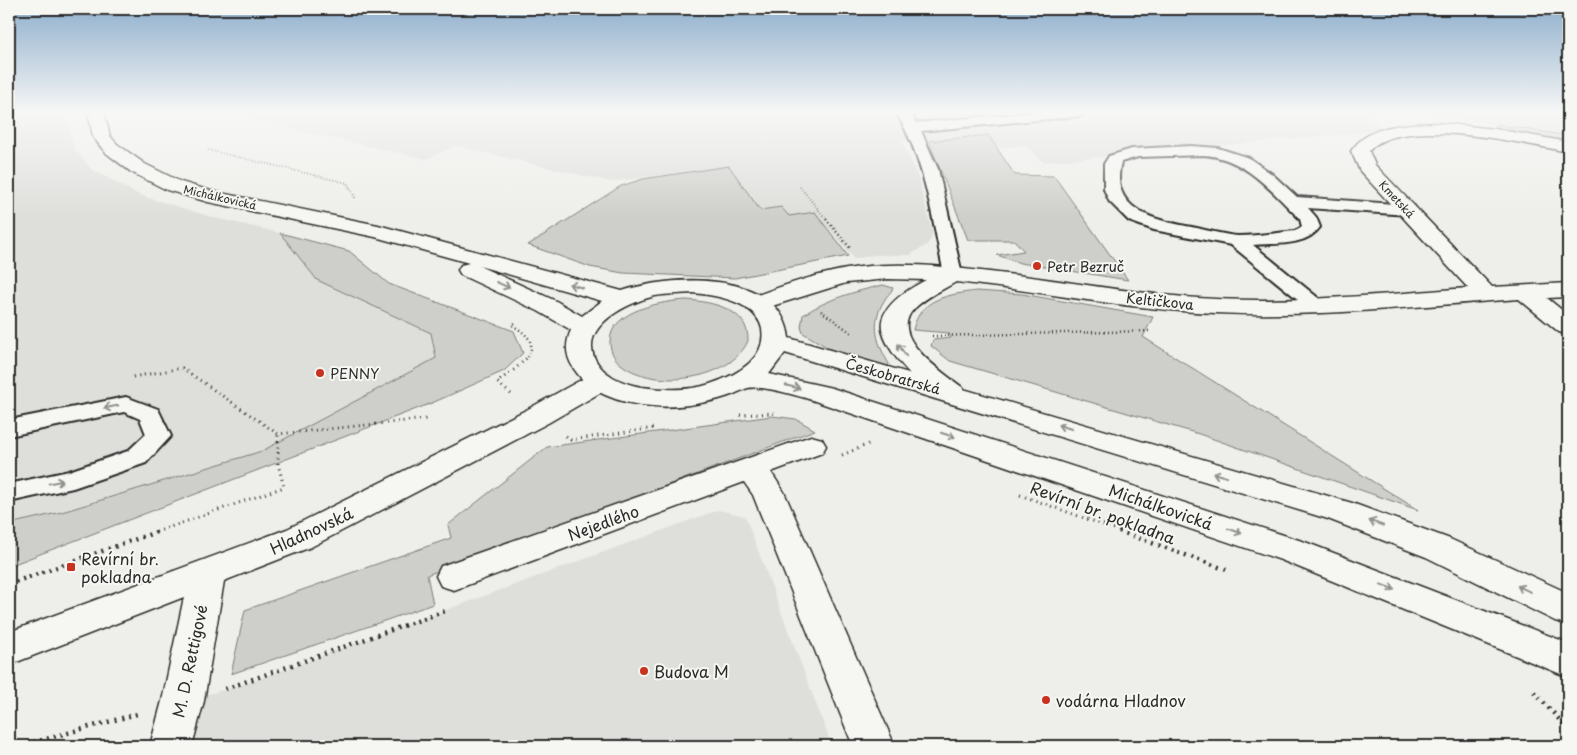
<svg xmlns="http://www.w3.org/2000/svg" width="1577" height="755" font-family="'Playpen Sans',sans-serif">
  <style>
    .built { fill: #dededb }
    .green { fill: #cececa; stroke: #7c7c7a }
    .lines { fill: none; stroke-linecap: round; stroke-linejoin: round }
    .service-casing { stroke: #2b2b2b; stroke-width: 4 }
    .minor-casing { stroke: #2b2b2b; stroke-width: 3 }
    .tertiary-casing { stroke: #2b2b2b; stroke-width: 3 }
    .path-far3 { stroke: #2b2b2b; stroke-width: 2; stroke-dasharray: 0.5 2.5; stroke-linecap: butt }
    .path-far2 { stroke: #2b2b2b; stroke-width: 2.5; stroke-dasharray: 1 3; stroke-linecap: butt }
    .path-far1 { stroke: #2b2b2b; stroke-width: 3; stroke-dasharray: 1 4.5; stroke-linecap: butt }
    .path { stroke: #2b2b2b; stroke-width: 4.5; stroke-dasharray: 2 5; stroke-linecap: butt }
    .service { fill: #f6f6f2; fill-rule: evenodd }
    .minor { fill: #f6f6f2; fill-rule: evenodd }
    .tertiary { fill: #f6f6f2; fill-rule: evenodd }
    .oneway { stroke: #90908e }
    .poi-dot { fill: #c8321e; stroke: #f6f6f2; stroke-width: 2 }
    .labels { text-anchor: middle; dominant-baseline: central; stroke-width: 4; stroke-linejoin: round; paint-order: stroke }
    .far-street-label { font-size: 11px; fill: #2b2b2b; stroke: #f6f6f2 }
    .poi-label { font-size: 14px; fill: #2b2b2b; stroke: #f6f6f2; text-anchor: start }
    .street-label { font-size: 14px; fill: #2b2b2b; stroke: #f6f6f2 }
    .near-street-label { font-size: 16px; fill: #2b2b2b; stroke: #f6f6f2 }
    .near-poi-label { font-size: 16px; fill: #2b2b2b; stroke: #f6f6f2; text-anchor: start }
  </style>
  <rect width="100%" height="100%" fill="#eeeeea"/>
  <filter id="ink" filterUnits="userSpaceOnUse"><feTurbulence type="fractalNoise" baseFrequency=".02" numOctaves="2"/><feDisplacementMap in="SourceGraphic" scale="10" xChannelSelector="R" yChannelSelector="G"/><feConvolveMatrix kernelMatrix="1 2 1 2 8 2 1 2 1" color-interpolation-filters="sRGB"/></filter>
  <g filter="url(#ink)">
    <!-- built -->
    <path class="built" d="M9,112h57l7,35 18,22 48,26 76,23 65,15 37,47 114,53 11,65 -266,103 -167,48z
      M235,112h1333v23l-156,-23 -50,4 28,14 -347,32 -18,-17 -28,3 -9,-13 -59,6h-27l16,36 15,58 -6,10 -17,10h-36l-20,4 -39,-47 -26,4 -8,-9 -21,3 -31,-44 -118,16 -155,-36 -30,13 -162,-36z
      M718,510l27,6 87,230h-661l12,-45 62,-17z"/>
    <!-- green -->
    <path class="green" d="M1495,124l73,12v5l-72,-12z
      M988,135l27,40 39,1 74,104 -108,-17 -23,-8 27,-4 -10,-11h-46l-39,-99z
      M729,166l31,44 21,-3 8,9 26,-4 33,44 -113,22 -112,-5 -33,-6 -62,-22 93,-59 22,-7z
      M280,233l69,18 40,33 125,47 9,22 -19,18 -72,32 -423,163v-42l53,-12 200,-61 174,-93 -5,-25 -114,-53z
      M883,285l10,3c-2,5 -7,8 -9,13 -14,22 -7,43 5,63l-1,2 -5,1 -51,-17 -29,-17 -2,-6 2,-12c26,-17 51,-23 80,-30z
      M976,291l46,3 131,23 -10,20 275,173 -219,-76 -249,-73 -19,-15 2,-6 18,-2 -2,-5 -36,-3c7,-32 34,-35 63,-39z
      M687,300c26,2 62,9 61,41 -18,40 -93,49 -126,24 -7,-5 -12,-13 -12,-23 0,-32 53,-41 77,-42z
      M772,416l24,3 19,11 -388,145 6,29 -202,70 14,-64 206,-72 -3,-13 99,-78z"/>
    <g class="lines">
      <defs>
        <path id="service" d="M896,112h14l6,11 122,-11h49l-7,4 -159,15 17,38 24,105 -2,4h-14l-2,-4c-12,-56 -18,-112 -48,-162z
          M1191,146l27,2 31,10 23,16 25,23 111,8 6,1 2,4 -2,4 -6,1 -100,-7 8,9 4,10c-14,20 -45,16 -67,18l75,61 -3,4 -7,2 -7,-2 -80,-65 -77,-15 -25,-9 -20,-20 -5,-12v-25l5,-8 23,-7zM1204,155c42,3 68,37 96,64l2,8 -7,4c-18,2 -38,5 -57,5 -13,-1 -28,-5 -41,-8 -37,-7 -89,-15 -76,-66l17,-5z
          M126,397l32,12 13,27 -25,27 -73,25 -64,14v-18l60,-13 59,-20 18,-17 -6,-15 -16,-7 -115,24v-16z"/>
        <path id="minor" d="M1439,123l56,6 73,13v10c-42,-8 -170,-38 -199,-1l6,14 117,122 76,-4v14l-21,1 21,17v20l-9,-3 -40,-33c-101,7 -202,19 -303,14 -87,-3 -173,-22 -260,-31 -14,8 -30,15 -42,27 -27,28 29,63 48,78l4,6 -4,6c-7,2 -12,3 -19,0 -20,-8 -70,-57 -60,-82 7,-17 27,-29 43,-37l-38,-1 -42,4 -90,28 -9,-2 -3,-5 3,-5c37,-14 74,-27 113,-32 40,-5 81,-1 121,4 68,7 135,20 203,26 94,8 189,-2 284,-9l-108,-117 -9,-20c19,-28 57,-27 88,-28z
          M600,373l10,2 4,6 -4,6 -62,36 -237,124 -87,34 -20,120 -12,45h-42l12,-45 22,-104 -175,68v-33l278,-103 241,-120 62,-34z
          M811,436l11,3 4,7 -4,7 -51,19 13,20 111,254h-42l-100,-251 -9,-13 -290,108 -13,-4 -5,-10 5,-10z"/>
        <path id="tertiary" d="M88,112h16l6,24 7,8 28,20 36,18 30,9 167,34 244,66c47,-16 159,-23 167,47l563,165 98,36 118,54v32l-13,-4 -129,-64 -98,-38 -543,-166 -16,21 63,14 473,154 263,101v34l-287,-117 -469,-160c-14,-4 -50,-15 -64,-12 -4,1 -9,4 -14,6 -10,4 -22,7 -33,9 -38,8 -99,4 -124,-30 -11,-14 -13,-27 -6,-43l-33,-19 -77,-36 -3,-5 3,-5 8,-2 -94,-26 -167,-35 -41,-12 -36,-18 -26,-20 -12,-15zM479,266l123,35 -20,15 -26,-15zM693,293c19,2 38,5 54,15 8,6 13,12 15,21 5,31 -28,47 -52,55 -21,7 -46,6 -68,3 -18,-3 -38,-11 -47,-28 -16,-34 35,-57 60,-63 13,-2 25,-2 38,-3z"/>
      </defs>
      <!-- service casing -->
      <use href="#service" class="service-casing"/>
      <!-- minor casing -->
      <use href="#minor" class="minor-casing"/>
      <!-- tertiary casing -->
      <use href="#tertiary" class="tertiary-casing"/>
      <!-- path-far3 -->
      <path class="path-far3" d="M208,150l139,33 9,16
        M800,187l27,33"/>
      <!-- path-far2 -->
      <path class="path-far2" d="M826,219l24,29
        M821,311l32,23
        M515,323l-3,2c13,8 25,16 16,32
        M932,336l219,-5"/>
      <!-- path-far1 -->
      <path class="path-far1" d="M133,377l49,-9 96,66 148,-15
        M511,394l-14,-12 18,-13 14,-13
        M740,415l34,-2
        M566,436l5,4 84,-12
        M842,455l29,-12
        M1020,495l103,37
        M156,532l128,-45 -6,-23v-30"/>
      <!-- path -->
      <path class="path" d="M1119,531l108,39
        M9,584l150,-53
        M225,689l223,-79
        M1534,692l34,37
        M20,746l117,-32"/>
      <!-- service -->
      <use href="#service" class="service"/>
      <!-- minor -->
      <use href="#minor" class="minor"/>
      <!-- tertiary -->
      <use href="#tertiary" class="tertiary"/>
    </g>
    <!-- one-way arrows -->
    <defs><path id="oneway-shaft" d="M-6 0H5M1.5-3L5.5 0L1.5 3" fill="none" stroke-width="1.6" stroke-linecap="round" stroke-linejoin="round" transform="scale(1.25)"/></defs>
    <g class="oneway">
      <use href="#oneway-shaft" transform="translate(503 285) rotate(24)"/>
      <use href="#oneway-shaft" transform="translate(576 286) rotate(-164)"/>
      <use href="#oneway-shaft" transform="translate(902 350) rotate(-124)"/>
      <use href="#oneway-shaft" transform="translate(793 387) rotate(13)"/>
      <use href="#oneway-shaft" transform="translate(111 407) rotate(168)"/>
      <use href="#oneway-shaft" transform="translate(1065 427) rotate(-163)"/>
      <use href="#oneway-shaft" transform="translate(948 435) rotate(18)"/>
      <use href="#oneway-shaft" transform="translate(1220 475) rotate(-163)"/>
      <use href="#oneway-shaft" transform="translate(56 482) rotate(-12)"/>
      <use href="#oneway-shaft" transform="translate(1376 523) rotate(-160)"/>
      <use href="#oneway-shaft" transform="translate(1235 531) rotate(19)"/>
      <use href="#oneway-shaft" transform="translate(1388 587) rotate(21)"/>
      <use href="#oneway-shaft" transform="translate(1524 589) rotate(-155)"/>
    </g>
  </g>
  <!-- sky -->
  <linearGradient id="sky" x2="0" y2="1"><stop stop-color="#8daecc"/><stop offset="0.52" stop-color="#f7f7f6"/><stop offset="1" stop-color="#f7f7f6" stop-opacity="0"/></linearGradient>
  <rect width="1577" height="217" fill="url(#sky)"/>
  <!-- markers -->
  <g class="poi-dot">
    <circle cx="1037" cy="266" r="5"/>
    <circle cx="320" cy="373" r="5"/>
    <rect x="66" y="562" width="10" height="10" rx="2.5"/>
    <circle cx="644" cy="671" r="5"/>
    <circle cx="1046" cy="700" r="5"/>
  </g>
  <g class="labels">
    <!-- far-street labels -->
    <g class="far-street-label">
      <text transform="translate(220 197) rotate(13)">Michálkovická</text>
      <text transform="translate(1397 199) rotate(47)">Kmetská</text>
    </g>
    <!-- poi labels -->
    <g class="poi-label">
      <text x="1047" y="266">Petr Bezruč</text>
      <text x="330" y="373">PENNY</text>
    </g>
    <!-- street labels -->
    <g class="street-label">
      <text transform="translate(1160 301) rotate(6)">Keltičkova</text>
      <text transform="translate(893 376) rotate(16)">Českobratrská</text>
    </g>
    <!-- near-street labels -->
    <g class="near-street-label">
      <text transform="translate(1161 506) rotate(19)">Michálkovická</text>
      <text transform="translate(1103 512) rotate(20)">Revírní br. pokladna</text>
      <text transform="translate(603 522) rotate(-20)">Nejedlého</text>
      <text transform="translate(311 530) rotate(-25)">Hladnovská</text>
      <text transform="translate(189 661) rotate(-78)">M. D. Rettigové</text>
    </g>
    <!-- near-poi labels -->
    <g class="near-poi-label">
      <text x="81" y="558">Revírní br.<tspan x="81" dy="18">pokladna</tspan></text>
      <text x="654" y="671">Budova M</text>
      <text x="1056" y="700">vodárna Hladnov</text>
    </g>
  </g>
  <!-- margin -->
  <rect width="1577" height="755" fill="none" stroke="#f6f6f2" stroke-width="30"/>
  <rect x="15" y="15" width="1547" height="725" fill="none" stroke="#2b2b2b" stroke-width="2" filter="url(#ink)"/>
</svg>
